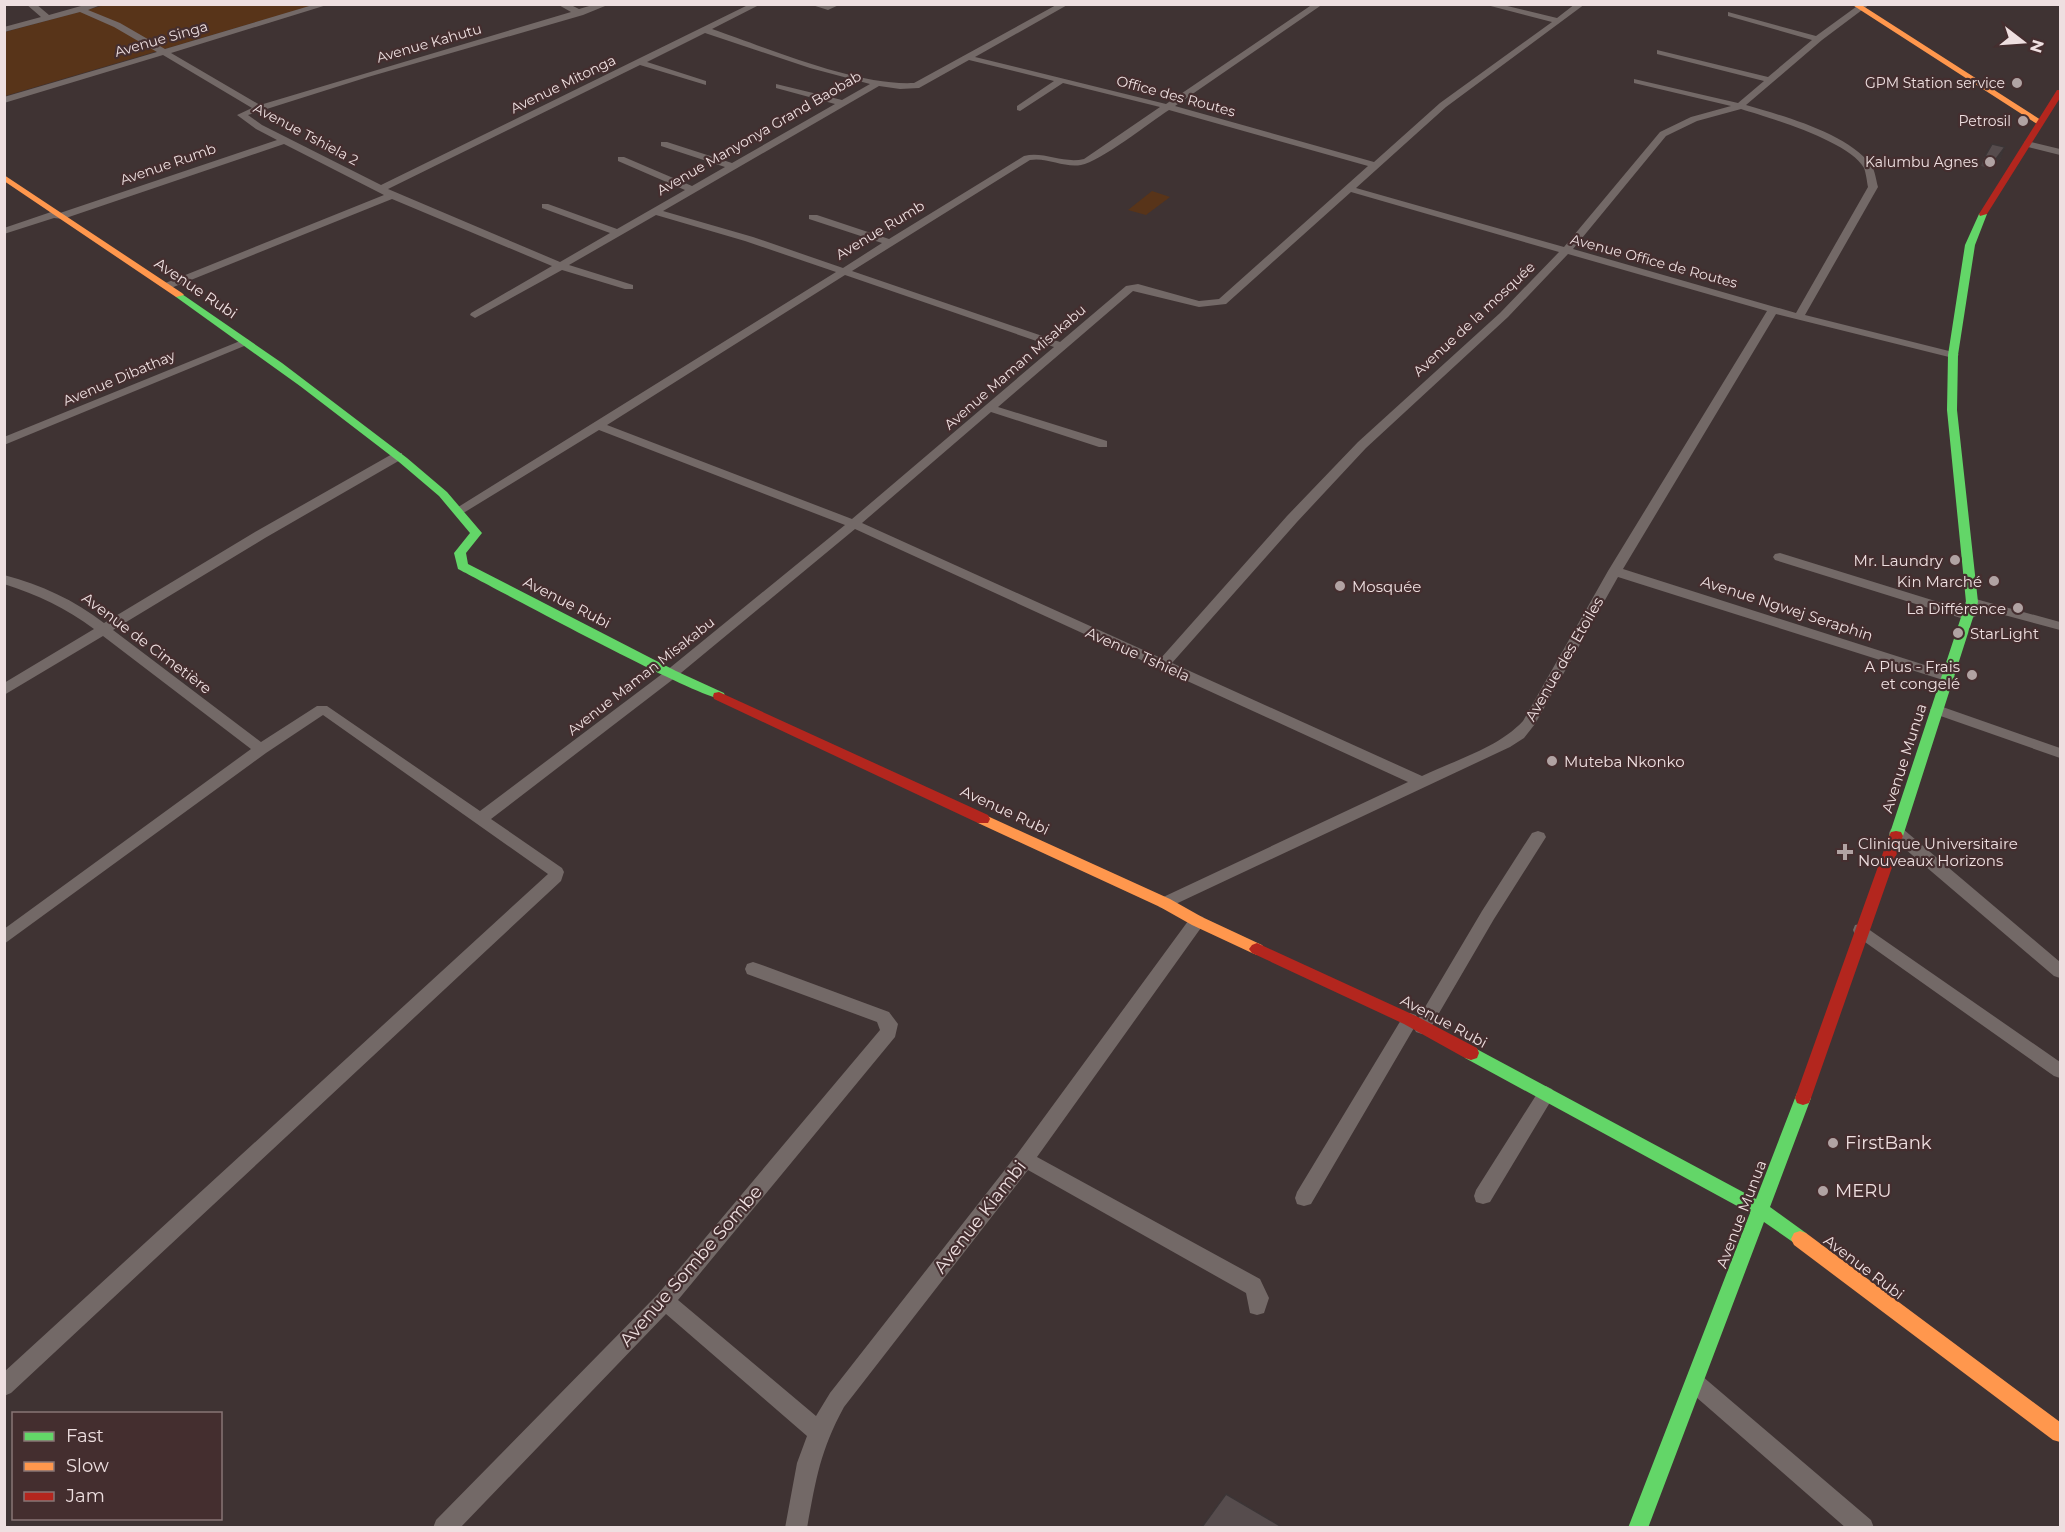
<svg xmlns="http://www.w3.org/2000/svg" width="2065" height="1532" font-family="Montserrat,sans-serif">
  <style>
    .green { fill: #583419 }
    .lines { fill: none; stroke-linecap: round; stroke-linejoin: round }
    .street { fill: #736967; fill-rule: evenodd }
    .fast { fill: #63d668; fill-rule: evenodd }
    .slow { fill: #ff974d; fill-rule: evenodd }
    .jam { fill: #b3261e; fill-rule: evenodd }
    .wall { fill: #4a4142 }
    .shaded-wall { fill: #3c3536 }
    .building { fill: #564c4d; stroke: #3c3536; stroke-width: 1.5 }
    .poi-dot { fill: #b1a3a3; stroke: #442e2f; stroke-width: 2 }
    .labels { text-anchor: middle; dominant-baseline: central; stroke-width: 4.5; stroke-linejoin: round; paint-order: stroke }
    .far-street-label { font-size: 14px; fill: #eedfe0; stroke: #442e2f }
    .far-poi-label { font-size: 14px; fill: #eedfe0; stroke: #442e2f; text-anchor: end }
    .street-label { font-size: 15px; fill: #eedfe0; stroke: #442e2f }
    .poi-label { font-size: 15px; fill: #eedfe0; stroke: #442e2f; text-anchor: end }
    .near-poi-label { font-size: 18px; fill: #eedfe0; stroke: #442e2f; text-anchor: start }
    .near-street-label { font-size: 18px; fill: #eedfe0; stroke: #442e2f }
  </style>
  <rect width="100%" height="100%" fill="#3f3333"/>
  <!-- green -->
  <path class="green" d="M105,5h209l-309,91v-64z
    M1152,191l18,6 -24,18 -18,-5z"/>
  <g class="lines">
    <!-- street -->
    <path class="street" d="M26,4h10l13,11 39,-11h15l-15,6 32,13 45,26 151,-45h14l-159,49 89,52 311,-93 -14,-8h12l10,5 17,-5h14l-27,11 -215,62 -120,38 14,10 119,60 369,-181h11l-49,25c56,19 144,57 202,54l144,-79h11l-94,53 191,47 147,-100h10l-148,102 199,56 66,-59 112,-81 -69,-18h16l58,14 18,-14h10l-139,103 -90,81 208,59 96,-115 31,-15 40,-11 -97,-23v-4l104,24 26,-22 -107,-27v-4l111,27 44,-37 -84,-24v-4l88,24 44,-32h10l-48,36 -76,65c37,11 101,28 125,60 4,5 5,15 7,22l-73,128 152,38 2,2 -6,3 -177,-44 -153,255 330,105 2,3 -7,5 -5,-2 -325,-103 -83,147 -11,14 -14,9 -345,162 -6,-2 -2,-4 2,-4 249,-117 -553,-253 -179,148 -185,142 71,49 2,4 -3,9 -550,512 -7,3v-24l544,-498 -225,-159 -57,38 -262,191v-15l247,-180 -148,-113 -99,59v-12l90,-54c-28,-21 -56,-34 -90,-45v-9c38,10 70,25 100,48l151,-91 139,-79h8v6l-137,79 -152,92 148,112 56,-36h10l153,105 186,-140 179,-146 -246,-95 -134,82 -4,1 -6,-4 381,-237 -91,-31 -89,-26 -87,50 64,20v4h-8l-63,-19 -87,48 -5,-3 1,-2 81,-47 -160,-67 -221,89h-8v-4l221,-89 -100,-51 -221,75 -9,-1 -50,16v-6l47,-16 9,1 217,-73 -21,-11 -19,-14 15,-7 -89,-53 -159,48v-6l153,-45 -43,-25 -34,-15 -76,20v-5l37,-10zM705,33l105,35 60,16 -28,16 -66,-16v4l59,16 -103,59 -65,-21h-6v4l64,21 -33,19 -68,-29h-6v4l67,29 -68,39 -69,-25h-6v4l68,25 -50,29 -172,-73 252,-124 66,20v-4l-59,-19zM969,60l85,21 -37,25v4l3,1 43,-28 97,24 -76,52c-21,5 -40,-8 -60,-3l-135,83 -72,-24h-8v4l73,24 -39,25 -90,-31 -90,-26 216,-125 21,3 19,-1zM1741,109c29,9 108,32 123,59 2,5 3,14 4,19l-72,126 -223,-64 93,-113 31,-15zM1169,110l199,56 -149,133 -20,2 -61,-17 -12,2 -66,56 -208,-71 178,-111c17,-3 34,8 51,5 19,-3 69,-43 88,-55zM1351,192l208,60 -59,61 -142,129 -71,74 -126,142 -299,-135 129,-111 108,35h8v-6l-109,-34 135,-116 66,16 27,-3zM1568,254l199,57 -159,260 -85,150c-25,27 -68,39 -101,55l-250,-113 125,-141 69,-74 142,-131zM845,275l209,72 -202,172 -245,-94z
      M809,4h32l-13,6z
      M2027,141l33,8v6l-36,-9v-4z
      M245,339l4,1v4l-245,101v-8z
      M1780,553l194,60 2,3 -7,4 -5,-1 -189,-59 -2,-3 2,-3z
      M1972,598l88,24v8l-93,-25 -2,-3z
      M1937,705l123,43v10l-128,-45 -2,-3 2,-3z
      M1897,827l6,2 157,133v16l-6,-2 -163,-139 -2,-4 2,-4z
      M1538,831l6,2 2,4 -52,82 -66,113 -6,2 -6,-2 -2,-4 -103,176 -7,2 -7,-2 -2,-6 2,-6 107,-177 6,-2 6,2 2,4 64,-108 50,-78z
      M1197,915l6,2 2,4 -2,4 -166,232 223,122 9,19 -5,15 -7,2 -7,-2 -4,-20 -218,-123 -184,237c-24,44 -28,72 -37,121h-22l12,-65 10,-27 -141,-122 -206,214h-27l3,-8 222,-226 222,-264 -3,-8 -130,-48 -2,-5 2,-5 6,-2 6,2 130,48 9,12 -3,13 -217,263 138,116 14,-23 188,-240 173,-236z
      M1861,924l199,138v16l-6,-2 -199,-141 -2,-5 2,-5z
      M1546,1086l6,3 3,5 -3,5 -62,103 -7,2 -7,-2 -2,-6 2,-6 64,-101z
      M1695,1373l7,3 169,144 3,8h-28l-158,-138 -3,-7 3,-7z"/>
    <!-- fast -->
    <path class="fast" d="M1983,211l4,3 -12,31 -17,110 -1,55 21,192 -75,234 -2,4h-10l-2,-4 77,-234 -19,-192 1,-55 17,-110 14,-31z
      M179,292l103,71 125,95 40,34 35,41 -16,20 2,11 208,107 48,22 1,3 -1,3c-16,5 -235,-114 -266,-130l-4,-16 16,-20 -31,-37 -40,-34 -99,-76 -124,-89v-4z
      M1471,1046l285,153 41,-106 6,-2 6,2 2,5 -41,109 36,26 3,6 -3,6 -6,2 -36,-25 -116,306h-20l122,-315 -285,-155 -2,-5 2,-5z"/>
    <!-- slow -->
    <path class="slow" d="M1851,4h9l184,118 -7,2z
      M4,175l178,118 2,2 -8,2 -172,-116z
      M983,814l187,85 32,18 60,28 3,4 -3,4 -5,2 -5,-2 -60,-28 -32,-18 -182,-84 -2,-4 2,-4z
      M1800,1231l6,2 254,189v20l-7,-2 -259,-195 -3,-6 3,-6z"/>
    <!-- jam -->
    <path class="jam" d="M2057,90h3v8l-73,116 -7,2 -1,-2z
      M719,692l269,123 2,4 -2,4h-10l-264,-124 -1,-3 1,-3z
      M1896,831l5,1 2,4 -92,262 -2,5 -6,2 -6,-2 -2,-5 94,-262 2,-4z
      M1257,943l159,73 61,32 2,5 -2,5 -6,2 -6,-2 -61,-34 -152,-71 -3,-4 3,-4z"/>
  </g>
  <!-- wall -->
  <path class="wall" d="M1985,156l16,2 -9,11 -11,-3z"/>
  <!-- shaded-wall -->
  <path class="shaded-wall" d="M2005,147l-4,11 -9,11 4,-10z"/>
  <!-- building -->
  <path class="building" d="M1992,144l13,3 -9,12 -11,-3z
    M1226,1494l56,33h-80z"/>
  <!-- markers -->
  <g class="poi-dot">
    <circle cx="2017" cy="83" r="6"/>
    <circle cx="2023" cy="121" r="6"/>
    <circle cx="1990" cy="162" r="6"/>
    <circle cx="1955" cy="560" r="6"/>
    <circle cx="1994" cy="581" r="6"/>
    <circle cx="1340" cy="586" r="6"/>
    <circle cx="2018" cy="608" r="6"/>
    <circle cx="1958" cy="633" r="6"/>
    <circle cx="1972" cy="675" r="6"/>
    <circle cx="1552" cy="761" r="6"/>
    <path d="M1842 843h6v6h6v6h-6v6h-6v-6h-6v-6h6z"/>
    <circle cx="1833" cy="1143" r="6"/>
    <circle cx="1823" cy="1191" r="6"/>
  </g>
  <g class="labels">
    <!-- far-street labels -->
    <g class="far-street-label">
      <text transform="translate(161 39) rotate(-16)">Avenue Singa</text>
      <text transform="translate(429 43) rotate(-16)">Avenue Kahutu</text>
      <text transform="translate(563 84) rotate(-26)">Avenue Mitonga</text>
      <text transform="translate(1176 96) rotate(15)">Office des Routes</text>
      <text transform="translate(759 133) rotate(-30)">Avenue Manyonya Grand Baobab</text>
      <text transform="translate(306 134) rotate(28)">Avenue Tshiela 2</text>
      <text transform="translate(168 164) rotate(-19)">Avenue Rumb</text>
      <text transform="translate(880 230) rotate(-31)">Avenue Rumb</text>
      <text transform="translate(1654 261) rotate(15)">Avenue Office de Routes</text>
      <text transform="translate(1474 319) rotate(-43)">Avenue de la mosquée</text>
      <text transform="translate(1015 367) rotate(-41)">Avenue Maman Misakabu</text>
      <text transform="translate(119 378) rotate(-23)">Avenue Dibathay</text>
      <text transform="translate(641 676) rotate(-38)">Avenue Maman Misakabu</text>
    </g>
    <!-- far-poi labels -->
    <g class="far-poi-label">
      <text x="2005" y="83">GPM Station service</text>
      <text x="2011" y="121">Petrosil</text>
      <text x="1978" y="162">Kalumbu Agnes</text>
    </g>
    <!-- street labels -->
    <g class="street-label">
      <text transform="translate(196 288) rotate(34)">Avenue Rubi</text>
      <text transform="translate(567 602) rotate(27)">Avenue Rubi</text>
      <text transform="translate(1787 608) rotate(18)">Avenue Ngwej Seraphin</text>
      <text transform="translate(147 643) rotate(37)">Avenue de Cimetière</text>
      <text transform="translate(1138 654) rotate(24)">Avenue Tshiela</text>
      <text transform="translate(1564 659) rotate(-60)">Avenue des Etoiles</text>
      <text transform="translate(1904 758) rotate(-72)">Avenue Munua</text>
      <text transform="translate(1005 810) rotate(25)">Avenue Rubi</text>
      <text transform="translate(1444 1021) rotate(28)">Avenue Rubi</text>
      <text transform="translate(1741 1214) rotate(-69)">Avenue Munua</text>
      <text transform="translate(1864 1267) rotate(37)">Avenue Rubi</text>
    </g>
    <!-- poi labels -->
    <g class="poi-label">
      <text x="1943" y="560">Mr. Laundry</text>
      <text x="1982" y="581">Kin Marché</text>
      <text x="1352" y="586" text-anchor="start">Mosquée</text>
      <text x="2006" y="608">La Différence</text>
      <text x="1970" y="633" text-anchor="start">StarLight</text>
      <text x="1960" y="666">A Plus - Frais<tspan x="1960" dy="17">et congelé</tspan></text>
      <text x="1564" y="761" text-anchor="start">Muteba Nkonko</text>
      <text x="1858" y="843" text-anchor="start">Clinique Universitaire<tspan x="1858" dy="17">Nouveaux Horizons</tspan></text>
    </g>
    <!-- near-poi labels -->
    <g class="near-poi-label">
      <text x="1845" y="1143">FirstBank</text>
      <text x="1835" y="1191">MERU</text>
    </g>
    <!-- near-street labels -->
    <g class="near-street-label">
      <text transform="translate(980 1217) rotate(-52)">Avenue Kiambi</text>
      <text transform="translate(691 1266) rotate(-49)">Avenue Sombe Sombe</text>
    </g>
  </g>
  <!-- border -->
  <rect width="2065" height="1532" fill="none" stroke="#eedfe0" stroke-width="12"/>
  <!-- legend -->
  <rect x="12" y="1412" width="210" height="108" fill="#442e2f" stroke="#887576" stroke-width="1.5"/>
  <rect x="24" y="1432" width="30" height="9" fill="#63d668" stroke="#887576" stroke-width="1.5"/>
  <text x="66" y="1442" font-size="18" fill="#eedfe0">Fast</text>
  <rect x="24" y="1462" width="30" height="9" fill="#ff974d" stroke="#887576" stroke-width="1.5"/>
  <text x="66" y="1472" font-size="18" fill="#eedfe0">Slow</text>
  <rect x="24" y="1492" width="30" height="9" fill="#b3261e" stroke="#887576" stroke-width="1.5"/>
  <text x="66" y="1502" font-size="18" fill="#eedfe0">Jam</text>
  <!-- north arrow -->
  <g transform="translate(2023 42) rotate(107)" stroke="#442e2f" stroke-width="4.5" paint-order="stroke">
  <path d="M0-4.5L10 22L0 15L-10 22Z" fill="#eedfe0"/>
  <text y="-9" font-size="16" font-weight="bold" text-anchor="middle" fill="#eedfe0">N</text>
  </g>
</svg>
